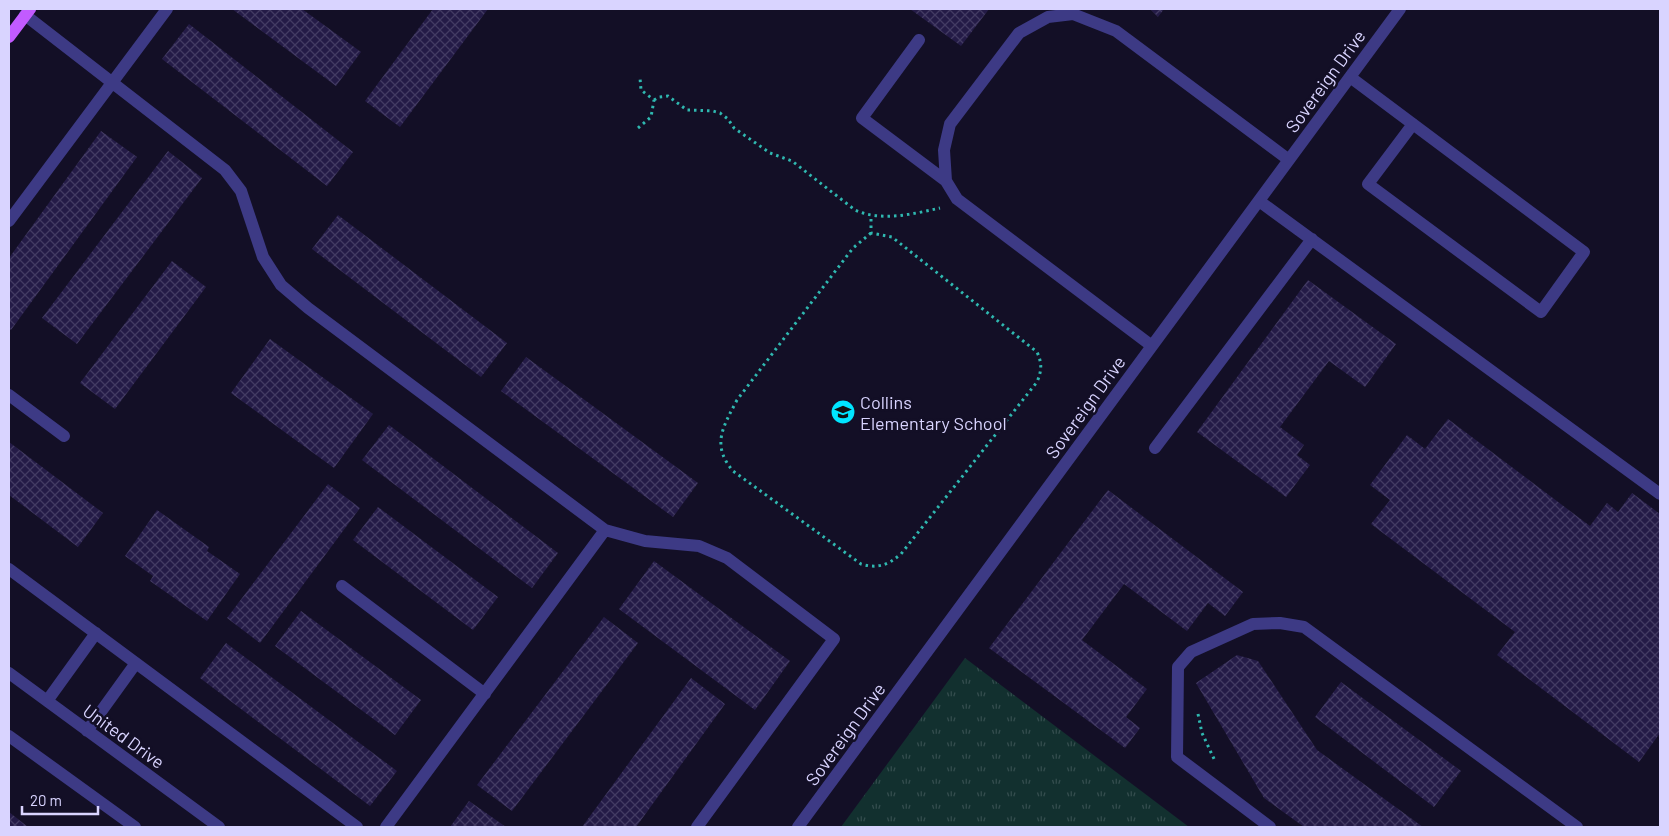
<svg xmlns="http://www.w3.org/2000/svg" width="1669" height="836" font-family="Barlow,sans-serif">
  <style>
    .grass { fill: url(#grass-tufts) }
    .building { fill: url(#building-cross-hatch) }
    .lines { fill: none; stroke-linecap: round; stroke-linejoin: round }
    .path { stroke: #2fb8b0; stroke-width: 3; stroke-dasharray: 2.5 4; stroke-linecap: butt }
    .minor { stroke: #3d3a85; stroke-width: 12 }
    .major { stroke: #c25bff; stroke-width: 12 }
    .labels { text-anchor: middle; dominant-baseline: central; stroke-width: 5; stroke-linejoin: round; paint-order: stroke }
    .street-label { font-size: 18px; fill: #d9d4ff; stroke: #130f26 }
    .poi-label { font-size: 18px; fill: #d9d4ff; stroke: #130f26; text-anchor: start }
  </style>
  <defs>
    <pattern id="grass-tufts" width="24" height="20" patternUnits="userSpaceOnUse" patternTransform="scale(1.25)"><rect width="24" height="20" fill="#12302f"/><path d="M3 7l-1-3M5 7V3M7 7l1-3M15 17l-1-3M17 17v-4M19 17l1-3" fill="none" stroke="#344d4e"/></pattern>
    <pattern id="building-cross-hatch" width="8" height="8" patternUnits="userSpaceOnUse" patternTransform="scale(1.25)"><rect width="8" height="8" fill="#241b47"/><path d="M0 0l8 8M0 8l8-8" fill="none" stroke="#433b63"/></pattern>
  </defs>
  <rect width="100%" height="100%" fill="#130f26"/>
  <!-- grass -->
  <path class="grass" d="M965,658l224,169h-348z"/>
  <!-- building -->
  <path class="building" d="M232,9h70l59,43 -25,34z
    M433,9h55l-88,118 -35,-26z
    M910,9h79l-28,37z
    M1150,9h14l-6,8z
    M189,24l164,128 -26,34 -165,-127z
    M101,131l36,26 -126,173 -2,-2v-70z
    M168,151l34,27 -125,166 -35,-26z
    M338,215l169,128 -26,34 -169,-128z
    M172,261l34,26 -91,122 -35,-26z
    M1308,280l88,64 -31,43 -36,-26 -49,66 24,18 -7,10 13,10 -24,32 -89,-65z
    M270,339l103,75 -39,54 -103,-75z
    M526,357l172,126 -25,34 -172,-126z
    M1448,419l142,107 17,-23 11,9 14,-19 28,21v219l-21,29 -142,-107 18,-23 -144,-108 19,-24 -20,-15 37,-50 18,14z
    M389,425l169,128 -26,35 -170,-128z
    M9,442l94,71 -25,34 -69,-52z
    M328,484l32,24 -100,135 -33,-25z
    M1108,490l135,102 -18,24 -17,-13 -21,28 -63,-47 -42,56 65,49 -21,28 14,11 -15,20 -136,-100z
    M378,507l120,90 -25,33 -120,-90z
    M157,510l52,37 -2,4 33,23 -33,47 -57,-40 3,-5 -28,-20z
    M654,561l136,100 -35,49 -136,-101z
    M301,611l120,89 -26,35 -120,-89z
    M604,617l34,26 -126,168 -35,-26z
    M226,643l171,128 -27,35 -170,-128z
    M1237,655l21,6 59,89 106,77h-119l-40,-29 -68,-115z
    M691,678l34,26 -89,123h-54z
    M1341,682l120,89 -27,36 -119,-90z
    M469,801l37,26h-56z
    M9,812l19,15h-19z"/>
  <g class="lines">
    <!-- path -->
    <path class="path" d="M654,100l5,-3 9,-1 19,14 26,1 7,2 8,6 6,9 36,25 22,8 63,49c26,12 58,4 85,-2
      M638,128l13,-11 3,-17 -13,-10 -1,-12
      M871,233l-18,15 -116,152c-14,27 -26,45 -4,71l128,93c17,5 27,1 40,-10l136,-172c5,-12 5,-19 0,-30l-145,-115 -21,-4v-18
      M1198,714l4,19 13,28"/>
    <!-- minor -->
    <path class="minor" d="M25,15l200,155 16,21 22,66 18,28 27,23 297,222 40,11 54,5 28,12 107,81 -137,188
      M919,40l-57,78 84,63
      M1350,77l234,175 -43,60 -173,-128 45,-60
      M1259,201l401,293
      M9,221l158,-212
      M1152,346l-195,-147 -11,-18 -2,-31 6,-26 69,-91 29,-16 25,-3 43,17 173,129
      M9,395l55,41
      M1155,448l157,-209
      M9,569l348,258
      M342,586l143,108
      M9,673l210,154
      M47,701l49,-68
      M87,731l49,-68
      M9,736l126,91
      M386,827l219,-297
      M798,827l602,-818
      M1270,827l-93,-70 1,-90 13,-15 62,-28 27,-1 24,4 273,200"/>
    <!-- major -->
    <path class="major" d="M9,37l21,-28"/>
  </g>
  <!-- icons -->
  <defs>
    <symbol id="school-disc" viewBox="-11 -11 22 22"><circle r="9.5" fill="#00e5ff" stroke="#130f26"/><path d="M0-5L7-2L0 1L-7-2ZM-4 1L0 2.5L4 1V4Q0 6-4 4Z" fill="#111"/></symbol>
  </defs>
  <g fill-rule="evenodd">
    <use href="#school-disc" x="829" y="398" width="28" height="28"/>
  </g>
  <g class="labels">
    <!-- street labels -->
    <g class="street-label">
      <text transform="translate(1325 81) rotate(-54)">Sovereign Drive</text>
      <text transform="translate(1085 407) rotate(-54)">Sovereign Drive</text>
      <text transform="translate(845 734) rotate(-54)">Sovereign Drive</text>
      <text transform="translate(124 736) rotate(36)">United Drive</text>
    </g>
    <!-- poi labels -->
    <g class="poi-label">
      <text x="860" y="402">Collins<tspan x="860" dy="21">Elementary School</tspan></text>
    </g>
  </g>
  <!-- border -->
  <rect width="1669" height="836" fill="none" stroke="#d9d4ff" stroke-width="20"/>
  <!-- scale -->
  <path d="M22 806v8h76v-8" fill="none" stroke="#d9d4ff" stroke-width="2.5"/>
  <text x="30" y="806" font-size="15" fill="#d9d4ff" stroke="#130f26" stroke-width="4" paint-order="stroke">20 m</text>
</svg>
